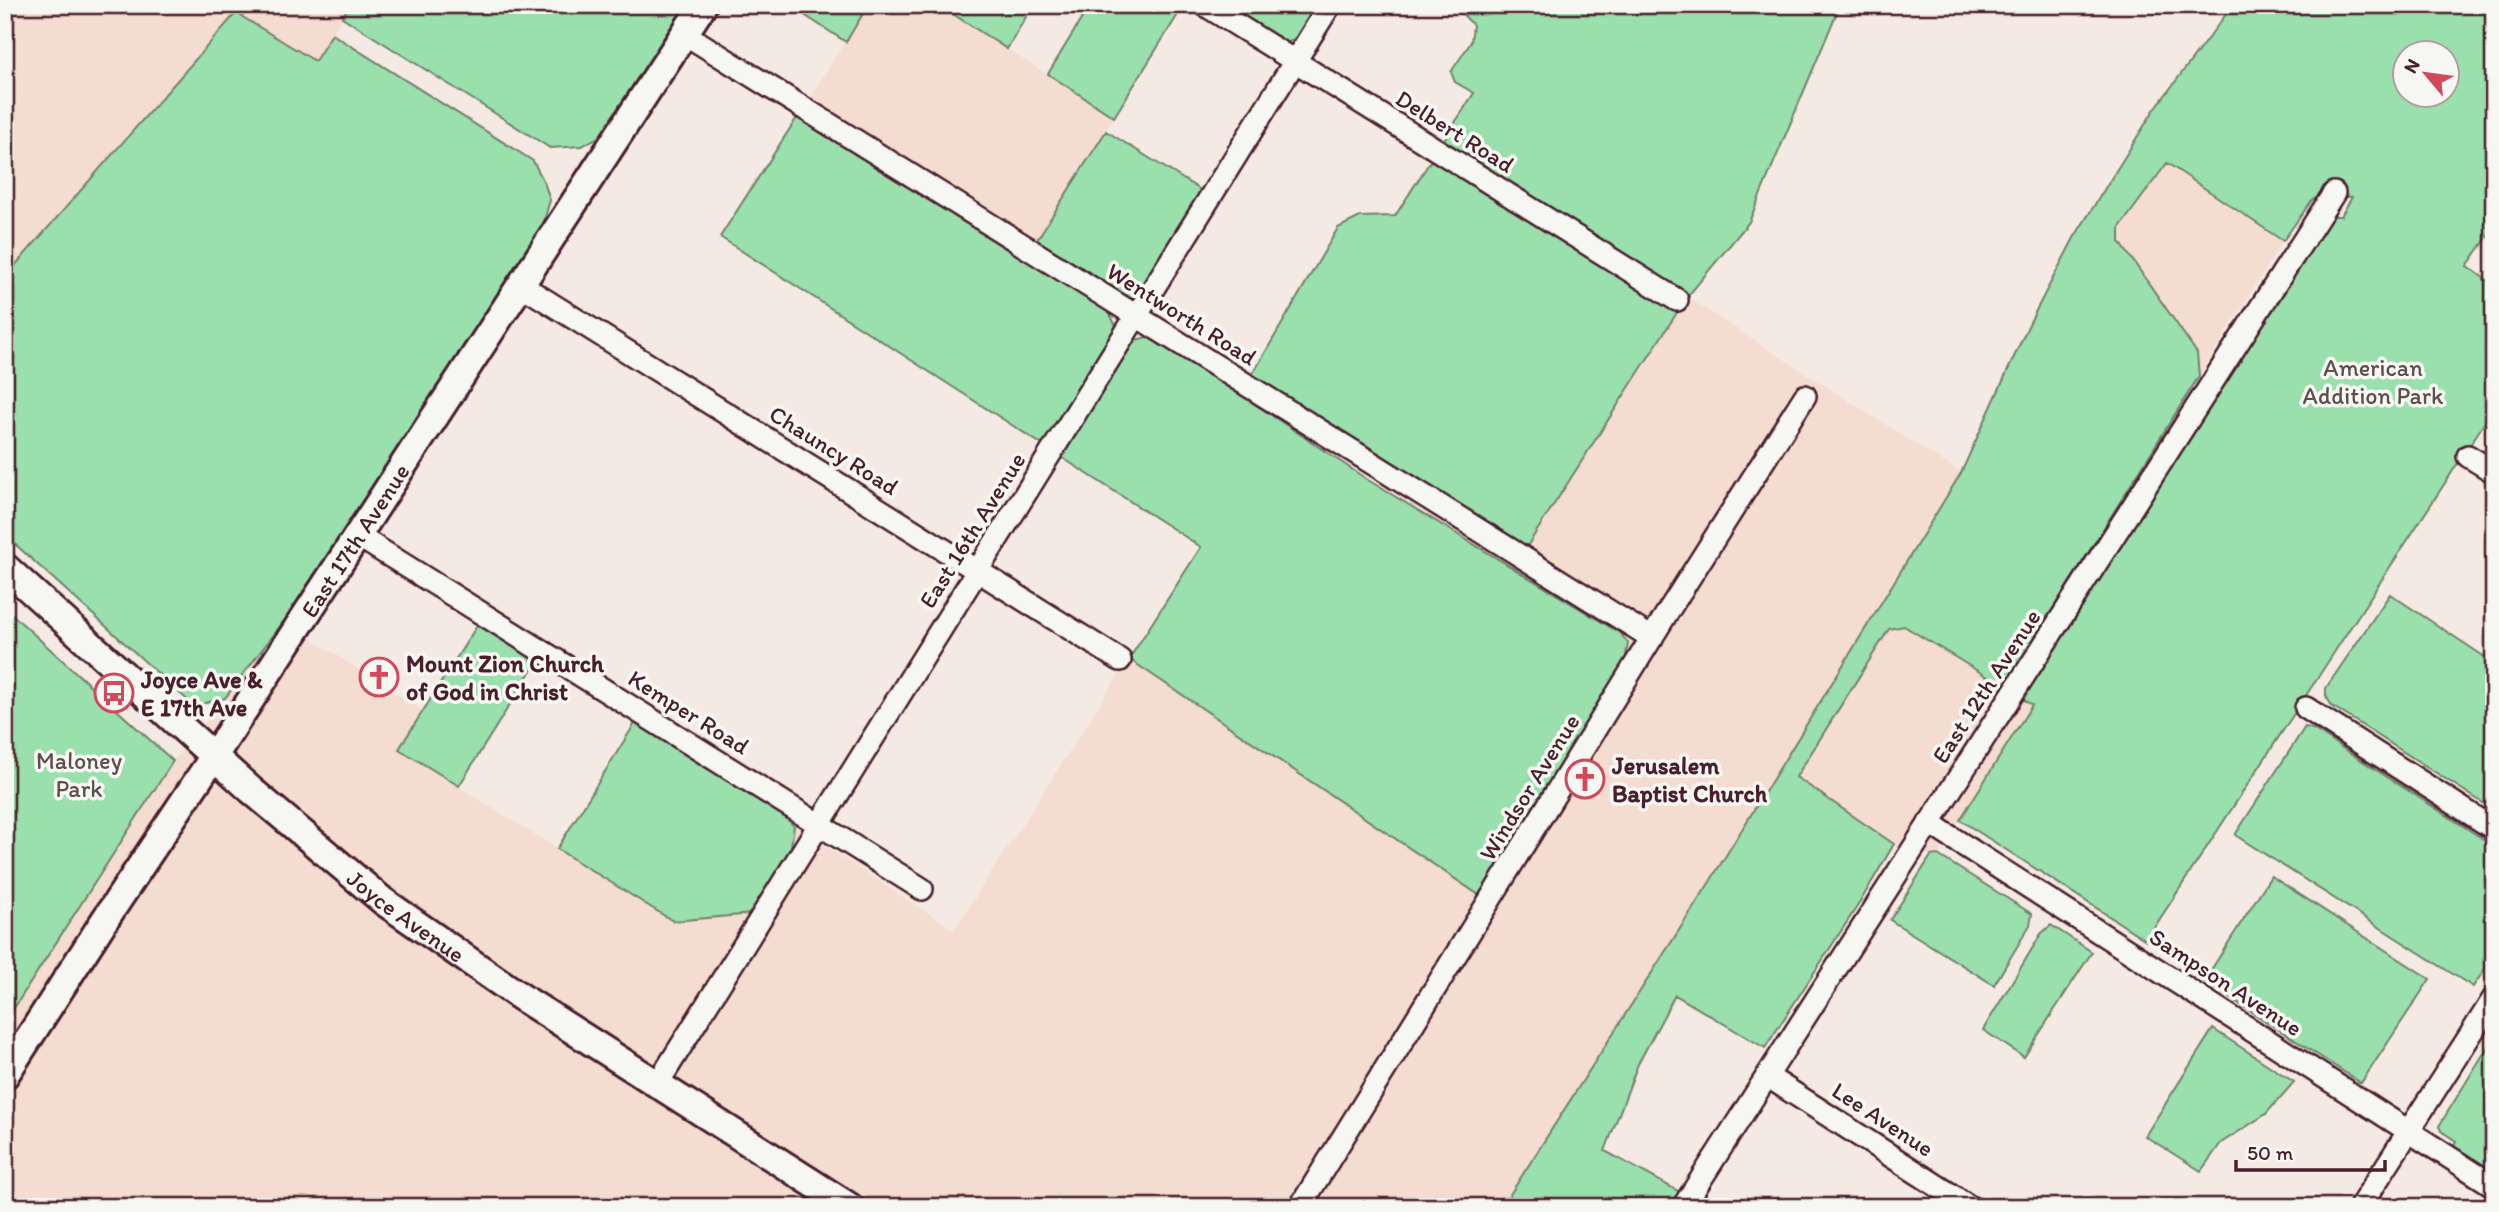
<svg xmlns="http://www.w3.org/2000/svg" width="2499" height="1212" font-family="Itim,sans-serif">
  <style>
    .built { fill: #f4dcd0 }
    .green { fill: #9ae0ad; stroke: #72806c; stroke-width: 2; fill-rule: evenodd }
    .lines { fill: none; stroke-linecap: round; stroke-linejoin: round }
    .minor-casing { stroke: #4a1f2b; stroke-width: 26 }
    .tertiary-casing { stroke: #4a1f2b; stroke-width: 32 }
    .minor { stroke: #f6f6f2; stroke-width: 21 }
    .tertiary { stroke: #f6f6f2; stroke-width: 26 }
    .labels { text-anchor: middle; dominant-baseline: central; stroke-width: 7; stroke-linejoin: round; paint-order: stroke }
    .street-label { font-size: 24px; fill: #4a1f2b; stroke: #f6f6f2 }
    .park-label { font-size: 24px; fill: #5e4f4c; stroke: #f6f6f2 }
    .poi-label { font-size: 24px; font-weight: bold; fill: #4a1f2b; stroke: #f6f6f2; text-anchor: start }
  </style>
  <rect width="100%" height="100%" fill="#f5eae3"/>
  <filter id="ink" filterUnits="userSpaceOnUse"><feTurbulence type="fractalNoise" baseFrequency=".0143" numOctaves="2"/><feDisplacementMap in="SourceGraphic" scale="14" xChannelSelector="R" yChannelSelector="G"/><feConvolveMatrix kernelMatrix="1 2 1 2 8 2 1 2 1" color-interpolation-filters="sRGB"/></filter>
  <g filter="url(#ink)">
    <!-- built -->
    <path class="built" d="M5,5h345l-35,57 -79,-49 -231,264z
      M868,5h70l176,112 -88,140 -226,-144z
      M2167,163l116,78 -84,135 -2,-23 -77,-111v-15z
      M1687,297l274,176 -255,415 -204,319h-1497v-185l168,-261 73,-88 38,-52 139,90 -23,39 273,171 117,-68 4,-27 160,104 175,-271 491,-26 -106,-66z
      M1904,626l129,78 -95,151 -7,1 -37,-12 -98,-67 93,-149z"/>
    <!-- green -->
    <path class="green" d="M350,5h336l-86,131 -18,10 -32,2 -208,-131z
      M789,5h79l-22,37z
      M939,5h94l-26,44z
      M1090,5h94l-70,112 -66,-43z
      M1216,5h102l-20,31 -9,6 -14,-1z
      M1454,5h386l-91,217 -62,75 -163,254 -276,-169 90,-154 22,-11 35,-1 79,-123 -19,-11 -4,-10 20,-30 2,-17z
      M2233,5h261v223l-27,38 27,19v123l-348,532 -186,-120 72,-115 -14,-9 303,-471 11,-9h9l11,-19 -28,-2 -12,5 -29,41 -116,-78 -47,64v15l77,111 2,23 -195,311 -100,-61 -15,3 -93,148 98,67 -34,58 -95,146 -90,-53 -37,69 -33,87 75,41 -10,15h-168l204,-319 255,-415 68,-149 45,-86 80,-128zM2404,52h42v42h-42z
      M236,13l79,48 17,-27 201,127 11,21 6,18 -7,24 -259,397 -59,77 -31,8 -189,-171v-258z
      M800,113l308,197 8,16 -1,11 -69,110 -326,-210z
      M1106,131l93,58 -1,11 -57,92 -13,8 -95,-54z
      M1147,337l93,57 128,86 252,153 8,10 -3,19 -146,233 -350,-236 72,-112 -140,-90 65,-108 10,-9z
      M2390,594l104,69v147l-162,-104 -6,-10v-8z
      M5,608l168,153 -168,261z
      M478,624l59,37 -78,125 -60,-37z
      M637,720l133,82 24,24 -4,27 -38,61 -79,7 -116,-72z
      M2305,727l8,2 181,117v109l-21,32 -238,-152z
      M1938,855l94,59 -2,11 -36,60 -104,-65 41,-64z
      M2271,876l159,103 -69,104 -157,-102z
      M2051,925l41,27 -68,105 -41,-27 58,-96z
      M2213,1029l81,53 -28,32 -45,29 -20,28 -56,-35z
      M2494,1037v138l-42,-27 4,-7 -15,-10 -2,-5z"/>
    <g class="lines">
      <defs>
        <path id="minor" d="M1205,5l472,295
          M685,34l967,604
          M521,285l599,375
          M2468,456l26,16
          M358,536l564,353
          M2306,708l188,121
          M1929,823l565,363
          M1767,1076l203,131
          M658,1083l672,-1078
          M1300,1207l367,-594 138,-217
          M1683,1207l651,-1014
          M2360,1207l134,-209"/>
        <g id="tertiary">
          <path id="s1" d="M5,567l246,223 132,111 138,96 329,210"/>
          <path id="s2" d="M5,1075l99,-154 110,-165 489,-751"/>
        </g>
      </defs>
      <!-- minor casing -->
      <use href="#minor" class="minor-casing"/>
      <!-- tertiary casing -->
      <use href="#tertiary" class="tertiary-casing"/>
      <!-- minor -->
      <use href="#minor" class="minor"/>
      <!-- tertiary -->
      <use href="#tertiary" class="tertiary"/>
    </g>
  </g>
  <!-- icons -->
  <defs>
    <symbol id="church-ring" viewBox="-11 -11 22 22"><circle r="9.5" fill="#f6f6f2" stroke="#d1495b" stroke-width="1.5"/><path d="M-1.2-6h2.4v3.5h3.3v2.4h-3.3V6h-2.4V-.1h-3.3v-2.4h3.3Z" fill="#d1495b"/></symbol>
    <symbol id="bus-ring" viewBox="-11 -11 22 22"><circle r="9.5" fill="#f6f6f2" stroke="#d1495b" stroke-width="1.5"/><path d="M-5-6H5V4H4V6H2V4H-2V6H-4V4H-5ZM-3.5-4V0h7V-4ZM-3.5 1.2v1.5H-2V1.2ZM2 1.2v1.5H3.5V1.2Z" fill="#d1495b"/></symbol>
  </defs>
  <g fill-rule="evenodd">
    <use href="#church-ring" x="357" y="655" width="44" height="44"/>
    <use href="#bus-ring" x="92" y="671" width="44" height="44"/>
    <use href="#church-ring" x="1563" y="757" width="44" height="44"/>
  </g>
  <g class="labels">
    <!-- street labels -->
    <g class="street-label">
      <text transform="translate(1455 131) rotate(32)">Delbert Road</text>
      <text transform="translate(1182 314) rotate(32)">Wentworth Road</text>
      <text transform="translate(834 450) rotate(32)">Chauncy Road</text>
      <text transform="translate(972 530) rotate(-58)">East 16th Avenue</text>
      <text stroke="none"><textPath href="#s2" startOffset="639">East 17th Avenue</textPath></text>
      <text transform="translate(1986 686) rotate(-57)">East 12th Avenue</text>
      <text transform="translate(689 712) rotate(32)">Kemper Road</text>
      <text transform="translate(1529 787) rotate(-58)">Windsor Avenue</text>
      <text stroke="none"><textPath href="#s1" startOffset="532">Joyce Avenue</textPath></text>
      <text transform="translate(2226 982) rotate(33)">Sampson Avenue</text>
      <text transform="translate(1883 1119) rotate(33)">Lee Avenue</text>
    </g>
    <!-- park labels -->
    <g class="park-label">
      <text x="2373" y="367">American<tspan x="2373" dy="28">Addition Park</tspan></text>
      <text x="79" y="760">Maloney<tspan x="79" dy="28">Park</tspan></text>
    </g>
    <!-- poi labels -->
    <g class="poi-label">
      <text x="406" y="663">Mount Zion Church<tspan x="406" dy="28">of God in Christ</tspan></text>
      <text x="141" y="679">Joyce Ave &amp;<tspan x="141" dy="28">E 17th Ave</tspan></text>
      <text x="1612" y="765">Jerusalem<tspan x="1612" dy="28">Baptist Church</tspan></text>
    </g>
  </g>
  <!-- margin -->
  <rect width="2499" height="1212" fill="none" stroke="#f6f6f2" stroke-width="28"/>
  <rect x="14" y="14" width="2471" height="1184" fill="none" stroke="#4a1f2b" stroke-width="2.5" filter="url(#ink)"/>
  <!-- north arrow -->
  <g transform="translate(2426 74) rotate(299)"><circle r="33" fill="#f6f6f2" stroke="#b1a0a2" stroke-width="2"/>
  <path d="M0-5L12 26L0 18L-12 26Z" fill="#d1495b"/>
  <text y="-10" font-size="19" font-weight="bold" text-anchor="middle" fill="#4a1f2b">N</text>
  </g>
  <!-- scale -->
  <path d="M2236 1160v10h149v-10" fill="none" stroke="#4a1f2b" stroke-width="3.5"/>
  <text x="2247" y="1160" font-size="21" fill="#4a1f2b" stroke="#f6f6f2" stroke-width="5" paint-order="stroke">50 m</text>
</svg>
